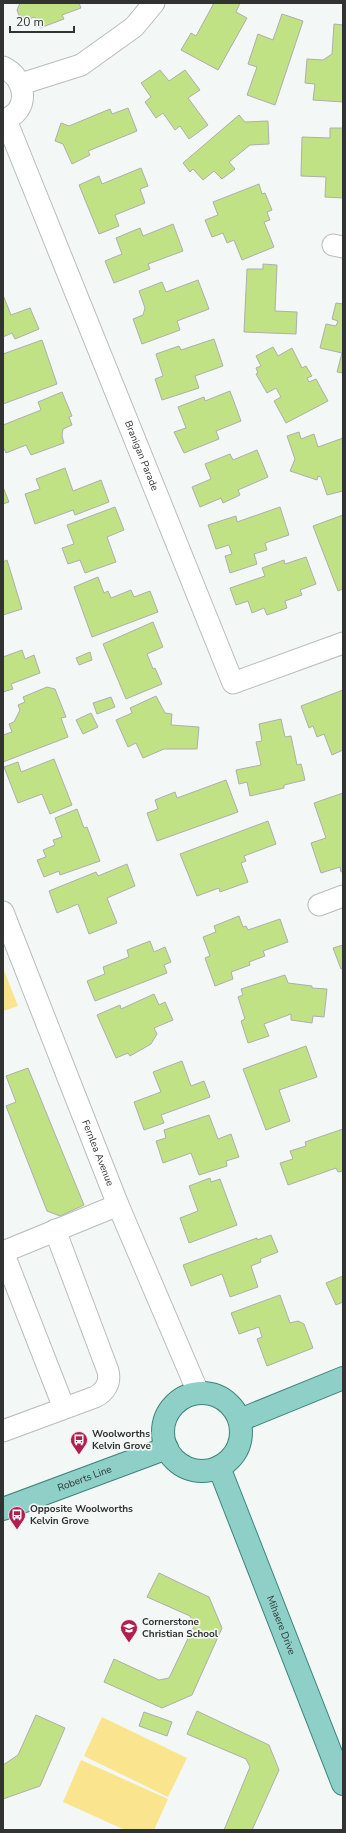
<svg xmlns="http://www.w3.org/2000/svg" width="346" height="1833" font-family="'Nunito Sans',sans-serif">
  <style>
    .green { fill: #fae58e }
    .building { fill: #c0e284; stroke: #adafab }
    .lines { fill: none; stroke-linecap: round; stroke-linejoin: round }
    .minor-casing { stroke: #b9bdba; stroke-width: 23 }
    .major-casing { stroke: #3d847b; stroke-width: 24 }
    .minor { stroke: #fff; stroke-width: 21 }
    .major { stroke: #8ed0c8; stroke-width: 22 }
    .labels { text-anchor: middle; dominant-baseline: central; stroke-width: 3.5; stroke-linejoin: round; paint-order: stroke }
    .street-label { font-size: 10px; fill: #313332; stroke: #f3f7f5 }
    .poi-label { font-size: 10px; font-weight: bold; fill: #313332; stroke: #f3f7f5; text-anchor: start }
  </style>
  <rect width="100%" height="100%" fill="#f3f7f5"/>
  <!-- green -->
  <path class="green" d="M3,968l15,38 -15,5z
    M102,1717l85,41 -19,39 -84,-41z
    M81,1760l87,39 -14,31h-29l-62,-28z"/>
  <!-- building -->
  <path class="building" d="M20,3h59l2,5 -19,7 2,4 -24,9 -5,-11 -14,4 -4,-11z
    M214,3h26l-4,9 11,6 -29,52 -37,-20 10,-17 5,3z
    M282,14l21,7 -28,84 -28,-10 10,-28 -9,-3 10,-30 15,6z
    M334,24l9,1v77l-30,-2 2,-16 -10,-1 2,-24 16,1 9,-6z
    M160,70l9,11 16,-11 15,20 -12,8 20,27 -19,14 -9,-13 -5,4 -12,-17 -7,5 -11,-16 6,-5 -10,-14z
    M128,108l9,23 -49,20 2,4 -18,9 -9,-20 -8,-3 6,-18 8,3 41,-17 2,5z
    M239,115l6,7 23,-1 1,23 -19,1 -21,17 6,7 -13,10 -8,-8 -11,9 -10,-11 -3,3 -7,-9z
    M330,128h13v70l-18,-1 1,-20 -25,-1 1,-39 28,1z
    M141,168l7,18 -8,3 5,14 -30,12 4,11 -20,8 -20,-49 20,-9 3,8z
    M259,184l3,10 3,-1 7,17 -5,2 3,8 -6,2 10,25 -32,13 -8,-20 -7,3 -4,-10 -11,4 -7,-17 13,-5 -5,-13z
    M173,224l10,27 -35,13 2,5 -36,14 -9,-22 17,-7 -6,-16 24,-10 3,8z
    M263,264l14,1 -2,46 22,1 -1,22 -52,-2 3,-63h16z
    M198,280l11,29 -32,12 3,9 -38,14 -9,-25 10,-4 2,-7 -6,-17 23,-9 4,10z
    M3,295l8,20 19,-7 9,21 -24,10 -3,-6 -9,4z
    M336,303l7,1v69l-6,-1 5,-19 -22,-5 6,-24 10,2 2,-5 -6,-2z
    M214,339l9,27 -28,10 4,12 -37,12 -7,-21 8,-3 -7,-22 23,-8 2,4z
    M42,340l15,44 -54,20v-50z
    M273,347l5,9 14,-8 10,20 4,-2 6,10 -5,2 2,4 7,-3 12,22 -42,22 -12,-22 7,-4 -5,-9 -9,5 -11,-19 2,-1 -2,-5 5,-2 -5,-10z
    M230,391l11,30 -25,10 3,8 -35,14 -10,-21 12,-4 -8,-21 26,-10 1,4z
    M62,392l10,24 -3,1 3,8 -9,4 -1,7 2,7 -33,12 -5,-10 -20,8 -3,-7v-21l38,-15 -3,-8z
    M299,432l2,7 13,-5 4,13 25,-9v53l-16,4 -6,-18 -3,-1 -1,4 -27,-9 5,-12 -8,-23z
    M257,450l11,27 -30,13 2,5 -17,8 -2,-5 -21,9 -8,-20 19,-8 -6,-15 25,-10 3,6z
    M65,468l8,23 28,-11 8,22 -34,13 -2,-5 -38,14 -10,-30 15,-5 -4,-10z
    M3,487l6,15 -6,2z
    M115,507l9,23 -17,7 9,25 -31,11 -5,-13 -12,4 -6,-16 12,-4 -7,-19z
    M280,507l9,28 -24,8 2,7 -13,4 3,10 -27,9 -5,-17 7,-2 -3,-9 -13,4 -8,-24 28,-9 1,6z
    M343,515v74l-5,2 -25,-65z
    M306,557l10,27 -16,6 2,5 -17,6 2,7 -20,7 -3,-7 -12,5 -4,-12 -12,4 -6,-17 35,-12 -3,-8 22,-8 1,4z
    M7,560l15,49 -19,6v-53z
    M98,577l6,16 4,-2 3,7 20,-8 3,7 16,-6 8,21 -66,25 -18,-50z
    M153,622l10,25 -16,7 6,15 2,-1 7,16 -36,15 -23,-55z
    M22,650l3,9 9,-4 6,18 -29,11 2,5 -10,3v-35z
    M90,652l2,8 -13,5 -3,-7z
    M47,687l8,2 11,28 -5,1 7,19 -65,25v-27l9,-3 -3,-8 5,-2 6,-12 -2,-5 7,-3 -2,-5z
    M343,690v60l-11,5 -8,-21 -7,3 -4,-11 -4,2 -8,-22z
    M156,696l9,17 7,1 -1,11 28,2 -2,22h-33l-21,9 -7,-15 -8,4 -12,-27 16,-7 -2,-5z
    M111,697l4,10 -18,7 -4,-11z
    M91,713l7,14 -15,7 -7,-14z
    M281,719l4,18 6,-1 6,29 4,-1 4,16 -21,5v3l-34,8 -3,-14 -8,2 -3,-14 25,-5 -5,-23 6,-1 -3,-17z
    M54,759l18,46 -22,9 -8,-20 -24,9 -14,-36 14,-5 3,10z
    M226,780l12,32 -81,29 -10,-28 11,-4 -3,-9 20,-8 2,6z
    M343,793v78l-2,1 -1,-5 -19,6 -10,-30 15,-5 -12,-35z
    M77,809l7,19 3,-1 13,34 -40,14 -1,-4 -15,6 -7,-17 9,-3 -3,-7 12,-5 -2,-5 9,-3 -7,-19z
    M268,821l8,23 -32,12 2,5 -5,2 7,19 -28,10 -1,-4 -22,8 -17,-42z
    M127,864l8,22 -28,12 10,25 -28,11 -11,-30 -21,9 -8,-22 47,-19 2,4z
    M239,916l4,11 3,-1 2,4 32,-11 8,23 -25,9 2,5 -16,6 1,3 -19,7 2,7 -18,7 -10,-28 5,-2 -7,-19 13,-5 -2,-6z
    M150,941l4,11 11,-5 6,15 -7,3 3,8 -72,28 -8,-20 18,-7 -2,-7 26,-10 -2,-7z
    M343,945v23l-2,1 -8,-21z
    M285,975l3,8 24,3v2l15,1 -3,28 -11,-1 -1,7 -21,-3v-6l-27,10 5,12 -21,7 -7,-22 4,-2 -7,-22 5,-2 -2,-6z
    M154,994l5,11 6,-3 8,18 -19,8 3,6 -6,10 -21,12 -2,-3 -12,5 -19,-43 23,-10 1,4z
    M306,1046l11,31 -38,13 11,31 -24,9 -23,-61z
    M182,1061l9,25 13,-5 6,16 -49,18 3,8 -20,7 -10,-28 27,-10 -8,-20z
    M28,1068l56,137 -24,11 -13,-5 -41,-105 10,-4 -10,-26z
    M209,1115l9,24 13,-5 8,23 -13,4 1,5 -28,9 -8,-22 -28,10 -7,-22 10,-3 -2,-8z
    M343,1129v42l-5,1 -2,-4 -48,17 -8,-22 13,-4 -3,-8 16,-5 -1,-4z
    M210,1178l1,4 9,-3 17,46 -48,18 -9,-25 18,-7 -9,-25z
    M271,1235l7,17 -18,7 1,3 -10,4 7,21 -28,10 -8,-23 -31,12 -8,-21 74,-27v2z
    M343,1276v26l-7,3 -10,-22z
    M280,1295l10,28 8,-2 6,3 9,24 -46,18 -10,-27 5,-2 -3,-10 -20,7 -8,-21z
    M159,1573l50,24 13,31 -30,67 -30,13 -58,-26 10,-23 45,21 10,-2 25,-52 -4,-10 -43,-19z
    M197,1711l72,34 10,25 -27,60h-28l26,-63 -4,-8 -59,-25z
    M144,1712l28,10 -5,14 -28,-10z
    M36,1715l29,13 -25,58 -37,13v-34l15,-10z"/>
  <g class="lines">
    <defs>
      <g id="minor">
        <path d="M3,67c24,11 28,45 0,53"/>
        <path d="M21,84l60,-19 53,-38 20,-24"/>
        <path id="s1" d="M6,120l227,563 110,-40"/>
        <path d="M333,245l10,2"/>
        <path d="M319,905l24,-9"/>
        <path id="s2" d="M3,912l115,293 80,187"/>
        <path d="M64,1408l-61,-156 115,-47"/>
        <path d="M3,1431l92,-34c10,-5 16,-14 13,-26l-53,-141"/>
      </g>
      <g id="major">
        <circle cx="202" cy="1432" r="39"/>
        <path d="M240,1420l103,-42"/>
        <path id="s3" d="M219,1467l124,317"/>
        <path id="s4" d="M3,1509l164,-61"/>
      </g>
    </defs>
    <!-- minor casing -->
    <use href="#minor" class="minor-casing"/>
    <!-- major casing -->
    <use href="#major" class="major-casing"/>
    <!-- minor -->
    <use href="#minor" class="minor"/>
    <!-- major -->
    <use href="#major" class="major"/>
  </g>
  <!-- icons -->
  <defs>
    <symbol id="bus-pin" viewBox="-11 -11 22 30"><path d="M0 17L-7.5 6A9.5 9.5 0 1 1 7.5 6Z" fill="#b01f4f" stroke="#f3f7f5"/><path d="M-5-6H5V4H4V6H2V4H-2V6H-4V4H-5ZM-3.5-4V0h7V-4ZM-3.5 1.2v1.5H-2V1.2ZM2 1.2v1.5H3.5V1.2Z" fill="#fff"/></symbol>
    <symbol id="school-pin" viewBox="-11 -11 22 30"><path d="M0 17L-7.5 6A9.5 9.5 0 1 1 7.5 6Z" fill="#b01f4f" stroke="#f3f7f5"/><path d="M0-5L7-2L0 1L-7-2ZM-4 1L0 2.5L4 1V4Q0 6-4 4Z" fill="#fff"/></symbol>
  </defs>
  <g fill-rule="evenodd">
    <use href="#bus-pin" x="69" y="1430" width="20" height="27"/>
    <use href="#bus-pin" x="7" y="1505" width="20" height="27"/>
    <use href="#school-pin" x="119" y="1618" width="20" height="27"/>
  </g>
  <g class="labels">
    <!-- street labels -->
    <g class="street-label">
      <text stroke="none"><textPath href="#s1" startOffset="362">Branigan Parade</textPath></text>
      <text stroke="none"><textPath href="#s2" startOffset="259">Fernlea Avenue</textPath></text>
      <text stroke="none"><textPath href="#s4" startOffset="87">Roberts Line</textPath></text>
      <text stroke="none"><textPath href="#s3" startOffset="170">Mihaere Drive</textPath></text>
    </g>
    <!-- poi labels -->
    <g class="poi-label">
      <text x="92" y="1434">Woolworths<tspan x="92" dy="12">Kelvin Grove</tspan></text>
      <text x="30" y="1509">Opposite Woolworths<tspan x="30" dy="12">Kelvin Grove</tspan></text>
      <text x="142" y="1622">Cornerstone<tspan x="142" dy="12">Christian School</tspan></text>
    </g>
  </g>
  <!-- border -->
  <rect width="346" height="1833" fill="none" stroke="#313332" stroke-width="8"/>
  <!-- scale -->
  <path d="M10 26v6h64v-6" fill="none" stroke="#313332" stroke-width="2"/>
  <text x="16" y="26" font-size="12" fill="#313332" stroke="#f3f7f5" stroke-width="3" paint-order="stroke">20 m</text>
</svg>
